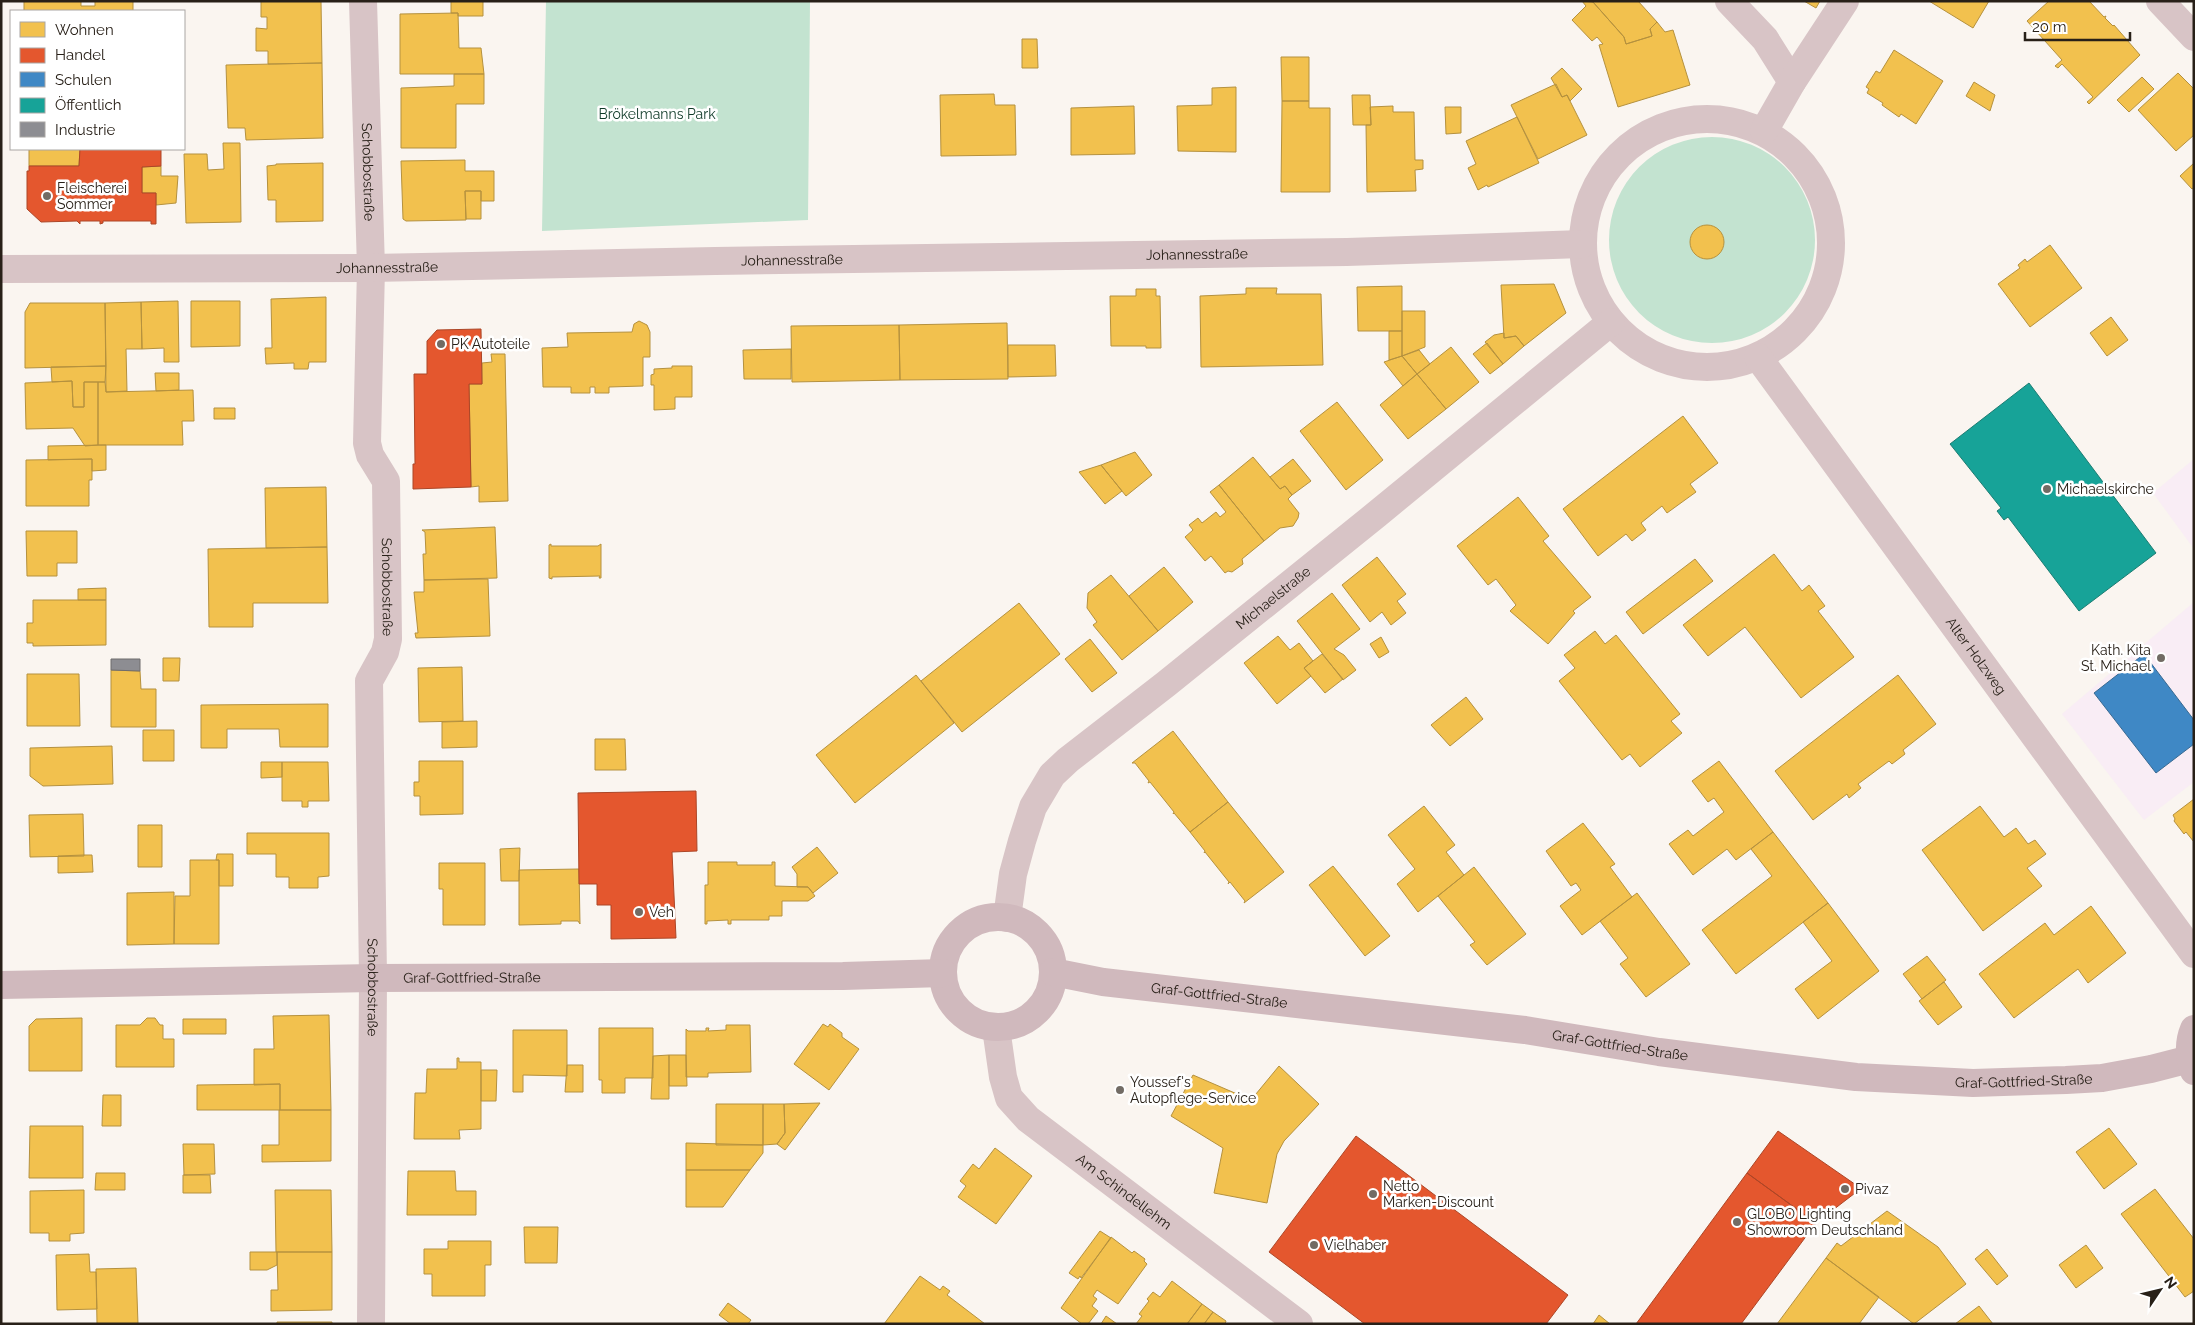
<svg xmlns="http://www.w3.org/2000/svg" width="2195" height="1325" font-family="Raleway,sans-serif">
  <style>
    .education { fill: #f9edf5 }
    .green { fill: #c3e3d0 }
    .homes { fill: #f2c14e; stroke: #b5913e }
    .shops { fill: #e4572e; stroke: #ac4627 }
    .schools { fill: #3f88c5; stroke: #386991 }
    .public { fill: #17a398; stroke: #1c7c72 }
    .industry { fill: #8d8d92; stroke: #6f6c6d }
    .lines { fill: none; stroke-linecap: round; stroke-linejoin: round }
    .street { stroke: #d8c4c6; stroke-width: 28 }
    .secondary { stroke: #d0b9bd; stroke-width: 28 }
    .poi-dot { fill: #726b64; stroke: #fff; stroke-width: 2 }
    .labels { text-anchor: middle; dominant-baseline: central; stroke-width: 5; stroke-linejoin: round; paint-order: stroke }
    .park-label { font-size: 14px; fill: #0f3a28; stroke: #fff }
    .street-label { font-size: 14px; fill: #282018; stroke: #fff }
    .poi-label { font-size: 14px; fill: #282018; stroke: #fff; text-anchor: start }
  </style>
  <rect width="100%" height="100%" fill="#faf5f0"/>
  <!-- education -->
  <path class="education" d="M2194,459v90l-41,-56z
    M2194,602v180l-50,38 -82,-106z"/>
  <!-- green -->
  <path class="green" d="M546,1h264l-2,219 -266,11z
    M1609 240a103 103 0 1 1 206 0a103 103 0 1 1-206 0Z"/>
  <!-- homes -->
  <path class="homes" d="M24,1h57v5h14v-5h38v10h-109z
    M261,1h60l1,62 -54,1v-13h-12v-23l11,1v-12h-6z
    M451,1h32v15h-25v-3h-7z
    M1582,1l11,1 31,35 2,7 26,-8 -2,-7 7,-7 8,10 8,-2 17,55 -72,22 -19,-62 4,-1 -6,-7 -5,4 -20,-21 14,-14z
    M1590,1h48l19,21 -7,7 2,7 -26,8 -2,-7 -31,-35z
    M1804,1h16l-4,7z
    M1929,1h60l-16,27z
    M2049,1h40l15,16 2,-1 -1,2 8,8 1,-1 26,30 -51,49 -2,-2 6,-5 -31,-33 -4,4 -3,-2 7,-6 -35,-39z
    M458,13l1,35h22l3,26h-84v-60z
    M1022,39h15l1,29h-16z
    M1894,50l49,31 -27,43 -15,-10 -2,3 -17,-12 1,-2 -16,-10 2,-4 -3,-2 10,-16 4,2z
    M1281,57h28v44h-27z
    M322,63l1,75 -77,2 -1,-12h-17l-2,-63z
    M1562,68l20,21 -12,12 -3,-6 -5,2 -11,-19z
    M2178,73l16,16v46l-18,16 -38,-41z
    M454,74h30v30h-28v44h-55v-60l53,-2z
    M2142,77l12,12 -25,23 -12,-12z
    M1974,82l21,13 -5,16 -24,-15z
    M1556,84l6,13 5,-2 20,40 -49,24 -27,-54z
    M1236,87v65l-58,-1 -1,-45 35,-1v-17z
    M994,94l1,11h20l1,50 -75,1 -1,-61z
    M1352,95h18l1,30h-18z
    M1282,101h27v7h21v84h-49z
    M1134,106l1,48 -64,1v-47z
    M1393,106v6h21l1,48h8v9l-8,1 1,21 -49,1 -1,-67h5l-1,-18z
    M1445,107h16v26l-15,1z
    M1517,117l22,46 -51,24 -1,-2 -9,5 -10,-22 8,-4 -10,-23z
    M223,143h17l1,79 -55,1 -2,-69h23l1,16 16,-1z
    M29,149h51l-1,17h-50z
    M465,160v11h29v30h-13v-10h-16l1,29 -60,1 -3,-2 -2,-58z
    M323,163v58l-47,1v-22h-8l-1,-34 9,-1v-1z
    M2194,163v25l-2,1 -12,-13z
    M161,166v10h17l-2,27 -20,2v-12h-14v-26z
    M465,191h16v28h-15z
    M1690 242a17 17 0 1 1 34 0a17 17 0 1 1-34 0Z
    M2050,245l32,43 -52,39 -32,-43 22,-16 -2,-3 7,-6 2,3z
    M1554,284l12,29 -42,33 -8,-10 -12,2 -3,-53z
    M1402,286v45h-44l-1,-44z
    M1246,288h31l-1,6h45l2,71 -122,2 -1,-71 46,-2z
    M1136,289h20v7h4l1,52h-15v-2h-35l-1,-50h26z
    M326,297v65h-17l-1,7h-14v-6l-28,1 -1,-16h7l-1,-49z
    M178,301l1,61h-15v-14l-22,1 -1,-47z
    M191,301h49v45l-49,1z
    M141,302l1,47h-16l1,42 -21,1 -1,-89z
    M30,303h75l1,63 -81,2v-56z
    M1402,311h23v36l-23,9z
    M2111,317l17,23 -21,16 -17,-23z
    M639,321l8,4 3,7v25h-7v29l-34,1v6h-14v-6h-5v6h-19v-6h-28l-1,-39 26,-1 -1,-14 65,-1 2,-8z
    M1007,323l1,56 -108,1 -1,-55z
    M899,325l1,55 -108,2 -1,-56z
    M1389,331h13v25l-13,4z
    M1504,333v5l12,-2 8,10 -21,18 -18,-22 9,-7z
    M1487,343l16,21 -13,10 -17,-20z
    M1008,345h47l1,31 -48,1z
    M1451,347l28,35 -33,27 -29,-35z
    M791,349v30h-47l-1,-29z
    M1419,350l11,14 -13,10 -15,-18z
    M491,354h14l3,147 -29,1v-16l-8,1 -2,-103h13v-21l10,-1z
    M1402,356l15,18 -14,12 -19,-24z
    M106,366l-1,16h-21v25h-11l-1,-26 -20,1 -1,-15z
    M672,366h20v31h-17v12l-21,1v-25h-3v-10l3,-1v-5l18,-1z
    M155,373h24v17l-23,1z
    M1417,374l29,35 -38,30 -28,-34z
    M72,381l1,26h11v-25h14v63l-13,1 -12,-18 -47,1 -1,-46z
    M98,382h7l1,10 87,-2 1,31h-12l1,24h-85z
    M1337,402l46,58 -37,30 -46,-59z
    M214,408h21v11h-21z
    M1683,416l35,47 -28,21 6,8 -29,21 -5,-7 -21,17 5,7 -14,11 -6,-7 -28,22 -35,-47z
    M106,445v25l-14,1v-12l-44,1v-14z
    M1135,452l17,23 -26,21 -25,-31z
    M1253,457l27,32 5,-3 7,9 -4,4 11,14 -1,5 -5,8 -13,2 -16,13 -45,-56z
    M92,459v21h-3v26h-63v-46z
    M1293,459l18,22 -19,14 -7,-9 -5,3 -10,-12z
    M1101,465l21,26 -17,13 -26,-32z
    M1219,485l45,56 -22,18 1,5 -11,8 -4,-1 -3,2 -14,-17 -6,5 -20,-24 8,-7 -4,-5 9,-7 4,5 14,-11 4,5 6,-5 -16,-20z
    M326,487l1,60 -61,1 -1,-60z
    M1518,497l31,39 -6,5 48,56 -18,14 2,2 -27,31 -38,-33 6,-6 -20,-26 -8,6 -31,-39z
    M495,527l2,51 -73,2 -1,-26h3l-1,-22 -3,-2z
    M26,531h51v32h-20v13h-30z
    M551,544v2h47l3,-2v34h-2l1,-2 -48,1v2l-3,-1v-33z
    M327,547l1,56h-75v24h-44l-1,-78z
    M1774,554l28,37 7,-6 16,21 -7,5 36,46 -53,41 -56,-71 -37,29 -25,-31z
    M1377,557l29,37 -9,7 9,12 -15,12 -9,-13 -12,10 -28,-37z
    M1695,559l18,22 -70,53 -17,-22z
    M1164,567l29,35 -35,29 -29,-35z
    M1111,575l47,56 -36,29 -29,-35 4,-3 -10,-14 1,-15z
    M488,579l2,57 -74,2 -1,-5h3l-4,-41h10v-12z
    M106,588v12h-28v-11z
    M1332,593l28,36 -26,20 10,6 12,15 -13,10 -46,-59z
    M33,600h73v45l-73,1v-3h-6v-20h6z
    M1019,603l41,51 -98,78 -41,-51z
    M1595,631l10,13 11,-9 64,79 -9,7 11,12 -42,34 -10,-13 -8,6 -63,-79 16,-13 -11,-13z
    M1278,636l12,14 9,-7 14,18 -9,7 7,8 -34,28 -33,-41z
    M1381,637l8,15 -10,6 -9,-14z
    M1090,639l27,34 -25,19 -27,-33z
    M1322,654l21,25 -18,14 -21,-25z
    M163,658h17l-1,23h-16z
    M462,667l1,54 -44,1 -1,-54z
    M111,670l29,1 1,18h15v38h-45z
    M27,674h52l1,52h-53z
    M916,675l38,48 -99,80 -39,-48z
    M1898,675l38,49 -33,26 2,4 -13,10 -3,-3 -31,23 3,4 -12,10 -2,-4 -34,26 -38,-49z
    M1466,697l17,22 -33,27 -19,-21z
    M328,704v43h-48l-1,-18h-52v19h-26v-43z
    M477,721v26l-35,1v-26z
    M143,730h31v31h-31z
    M1173,731l55,71 -38,30 -16,-19 -1,1 1,-2 -24,-30 -2,1 1,-2 -14,-18h-3z
    M595,739h30l1,31h-31z
    M112,746l1,38 -70,2 -13,-10v-28z
    M419,761h44v53l-43,1v-19h-6v-14h5z
    M1719,761l54,71 -37,28 -9,-11 -34,26 -24,-31 19,-14 5,6 31,-24 -10,-14 -6,4 -16,-21z
    M261,762h21v15l-21,1z
    M282,762h46l1,39h-21v6h-6v-6h-20z
    M2194,799v43l-8,-10 -2,2 -10,-13 1,-2 -2,-4z
    M1228,802l56,70 -40,31 1,-2 -15,-19 -2,2 1,-2 -24,-30 -1,1 1,-2 -15,-19z
    M1424,806l31,39 -9,7 18,23 -46,37 -21,-28 18,-15 -27,-34z
    M1980,806l24,31 12,-9 12,16 7,-4 11,14 -19,14 15,18 -59,45 -61,-81z
    M83,814l1,42 -54,1 -1,-42z
    M1583,823l32,41 -5,3 22,30 -50,38 -22,-29 21,-16 -5,-7 -5,3 -25,-35z
    M138,825h24v42h-24z
    M1773,832l55,71 -92,71 -34,-44 70,-54 -21,-27z
    M247,833h82v43l-11,1v11h-29v-11h-13v-23h-29z
    M817,847l21,26 -25,20 -5,-6h-11v-13l-5,-7z
    M520,848l-1,33h-18l-1,-32z
    M217,854h16v32h-14v-26h-3z
    M84,855h8l1,17 -35,1v-17z
    M190,860h29v84h-45l1,-48h15z
    M708,862h29v3h35v-3h3v24l33,1 7,9 -7,5h-26v15h-13v4h-38v4h-3v-4l-21,1v3h-2v-39h3z
    M439,863h46v62h-42v-36h-4z
    M1333,866l57,70 -25,20 -56,-71z
    M1474,867l52,67 -39,31 -17,-20 5,-3 -37,-46z
    M579,869l1,55 -2,-3h-17v3l-42,1v-55z
    M174,892v52l-47,1v-52z
    M1637,893l53,71 -44,33 -26,-33 8,-6 -28,-37z
    M1828,903l51,68 -61,48 -23,-30 37,-28 -29,-39z
    M2091,906l35,47 -38,30 -10,-14 -64,49 -35,-44 66,-51 9,12z
    M1927,956l19,24 -24,19 -19,-25z
    M1944,982l18,25 -24,18 -19,-24z
    M329,1015l2,95h-51v-26l-26,1v-36h20l-1,-33z
    M82,1018v53h-53v-45l7,-7z
    M147,1018h8l5,7h3v14h11v28h-58v-42h24z
    M183,1019h43v15h-43z
    M823,1024l5,3 2,-3 12,9v4l17,12 -30,41 -35,-26z
    M726,1025h24l1,47 -43,1v4h-22v-48l2,2h18v-3h3l-1,3 18,-1z
    M599,1028h54v50h-28v15h-23v-13h-3z
    M513,1030h54v46l-44,-1v17h-10z
    M669,1055h17l1,31h-18z
    M669,1055v44h-18l2,-43z
    M457,1058h2v4h22v67l-22,1 1,9h-46l1,-46h11l1,-24h30z
    M567,1065h16v27h-18z
    M1279,1066l40,38 -35,37 -7,13 -10,49 -53,-10 9,-45 -52,-32 22,-41 58,25z
    M481,1070h16l-1,31h-15z
    M280,1084v26h-83v-25z
    M103,1095h18v31h-19z
    M820,1103l-35,47 -8,-6 8,-11 -1,-29z
    M716,1104h47v41h-47z
    M763,1104h21l1,29 -8,11 -14,1z
    M279,1110h52v51l-69,1v-17h17z
    M30,1126h53v52h-54z
    M2109,1128l28,36 -33,25 -28,-37z
    M686,1143l77,2v8l-13,17h-64z
    M183,1144h31l1,30 -31,1z
    M995,1148l37,28 -36,48 -38,-27 8,-11 -6,-5 13,-17 6,5z
    M686,1170h64l-27,37h-37z
    M408,1171h47l1,20h20v24h-69z
    M96,1173h29v17h-30z
    M183,1175h27l1,18h-28z
    M2155,1189l39,50v52l-9,6 -64,-83z
    M84,1190v43l-14,1v7h-21v-8h-19v-42z
    M275,1190h56l1,62h-56z
    M1887,1211l51,36 28,37 -52,40 -88,-66 11,-15 4,3z
    M524,1227h34l-1,36h-32z
    M1100,1231l11,7 -30,40 -1,-2 -2,3 -9,-6z
    M1111,1237l21,16 2,-2 11,8 -1,2 3,3 -29,40 -21,-14 -4,6 4,3 -5,7 6,5 -10,13h-6l-21,-16z
    M448,1241h43v24h-6v31h-53v-22h-8v-25h24z
    M2086,1245l17,23 -27,20 -17,-23z
    M1987,1249l21,27 -11,9 -22,-26z
    M250,1252h27v13l-10,5h-17z
    M277,1252h55v58l-61,1v-21h7z
    M89,1254l1,18h6l1,37 -40,1 -1,-55z
    M1826,1258l53,39 -20,27h-82z
    M136,1268l2,56h-41l-1,-55z
    M920,1276l20,14 3,-4 7,5 -3,4 38,29h-101z
    M1172,1281l30,23 -15,20h-51l6,-8 -3,-2 10,-13 -2,-2 6,-7 7,5z
    M728,1303l23,17 -3,4h-17l-12,-9z
    M1202,1304l11,8 -9,12h-17z
    M1979,1306l14,18h-38z
    M1213,1312l13,9 -1,3h-21z
    M1599,1315l11,9h-17z
    M1106,1316l11,8h-16z
    M277,1322h55v2h-55z"/>
  <!-- shops -->
  <path class="shops" d="M80,149h81v17l-19,1v26h14v31h-5v-3h-48v2l-3,1v-3h-20v3l-3,-3 -36,1 -14,-13v-38h2v-5h50z
    M481,329l1,55h-13l2,103 -58,2v-25h2l-1,-90h13v-33l10,-11z
    M696,791l1,60 -25,1 4,86 -65,1v-34h-14v-21h-18l-1,-91z
    M1778,1131l81,56v3l-43,33 -69,-50z
    M1356,1136l212,159 -22,29h-181l-96,-72z
    M1747,1173l69,50 -75,101h-105z"/>
  <!-- schools -->
  <path class="schools" d="M2144,654l50,66v24l-38,29 -62,-80z"/>
  <!-- public -->
  <path class="public" d="M2029,383l127,170 -77,58 -71,-94 -4,3 -7,-9 4,-3 -51,-64z"/>
  <!-- industry -->
  <path class="industry" d="M111,659h29v12l-29,-1z"/>
  <g class="lines">
    <!-- street -->
    <g class="street">
      <path id="s1" d="M363,1l8,267 -4,175 3,12 16,26 2,158 -3,13 -16,29 4,297 -2,346"/>
      <path d="M1729,1l36,38 27,43"/>
      <path d="M2160,1l34,36"/>
      <circle cx="1707" cy="243" r="124"/>
      <path d="M1764,131l28,-49 53,-81"/>
      <path id="s2" d="M1,269l370,-1 344,-7 632,-9 235,-8"/>
      <path id="s3" d="M1758,357l436,597"/>
      <path id="s4" d="M1007,918l6,-44 9,-33 11,-34 19,-32 16,-15 98,-76 211,-170 234,-192"/>
      <path id="s5" d="M996,1028l7,49 6,21 19,21 271,205"/>
    </g>
    <!-- secondary -->
    <g class="secondary">
      <circle cx="998" cy="972" r="55"/>
      <path id="s6" d="M1053,972l50,10 422,48 134,22 197,25 117,6 93,-3 36,-2 49,-9 39,-10"/>
      <path id="s7" d="M1,985l372,-7 470,-2 100,-3"/>
      <path d="M2194,1029c-6,14 -5,28 0,42"/>
    </g>
  </g>
  <!-- markers -->
  <g class="poi-dot">
    <circle cx="47" cy="196" r="5"/>
    <circle cx="441" cy="344" r="5"/>
    <circle cx="2047" cy="489" r="5"/>
    <circle cx="2161" cy="658" r="5"/>
    <circle cx="639" cy="912" r="5"/>
    <circle cx="1120" cy="1090" r="5"/>
    <circle cx="1845" cy="1189" r="5"/>
    <circle cx="1373" cy="1194" r="5"/>
    <circle cx="1737" cy="1222" r="5"/>
    <circle cx="1314" cy="1245" r="5"/>
  </g>
  <g class="labels">
    <!-- park labels -->
    <g class="park-label">
      <text x="657" y="114">Brökelmanns Park</text>
    </g>
    <!-- street labels -->
    <g class="street-label">
      <text stroke="none"><textPath href="#s1" startOffset="171">Schobbostraße</textPath></text>
      <text stroke="none"><textPath href="#s2" startOffset="1196">Johannesstraße</textPath></text>
      <text stroke="none"><textPath href="#s2" startOffset="791">Johannesstraße</textPath></text>
      <text stroke="none"><textPath href="#s2" startOffset="386">Johannesstraße</textPath></text>
      <text stroke="none"><textPath href="#s1" startOffset="591">Schobbostraße</textPath></text>
      <text stroke="none"><textPath href="#s4" startOffset="435">Michaelstraße</textPath></text>
      <text stroke="none"><textPath href="#s3" startOffset="370">Alter Holzweg</textPath></text>
      <text stroke="none"><textPath href="#s7" startOffset="471">Graf-Gottfried-Straße</textPath></text>
      <text stroke="none"><textPath href="#s1" startOffset="996">Schobbostraße</textPath></text>
      <text stroke="none"><textPath href="#s6" startOffset="168">Graf-Gottfried-Straße</textPath></text>
      <text stroke="none"><textPath href="#s6" startOffset="572">Graf-Gottfried-Straße</textPath></text>
      <text stroke="none"><textPath href="#s6" startOffset="978">Graf-Gottfried-Straße</textPath></text>
      <text stroke="none"><textPath href="#s5" startOffset="220">Am Schindellehm</textPath></text>
    </g>
    <!-- poi labels -->
    <g class="poi-label">
      <text x="57" y="188">Fleischerei<tspan x="57" dy="16">Sommer</tspan></text>
      <text x="451" y="344">PK Autoteile</text>
      <text x="2057" y="489">Michaelskirche</text>
      <text x="2151" y="650" text-anchor="end">Kath. Kita<tspan x="2151" dy="16">St. Michael</tspan></text>
      <text x="649" y="912">Veh</text>
      <text x="1130" y="1082">Youssef's<tspan x="1130" dy="16">Autopflege-Service</tspan></text>
      <text x="1383" y="1186">Netto<tspan x="1383" dy="16">Marken-Discount</tspan></text>
      <text x="1855" y="1189">Pivaz</text>
      <text x="1747" y="1214">GLOBO Lighting<tspan x="1747" dy="16">Showroom Deutschland</tspan></text>
      <text x="1324" y="1245">Vielhaber</text>
    </g>
  </g>
  <!-- border -->
  <rect width="2195" height="1325" fill="none" stroke="#282018" stroke-width="5"/>
  <!-- legend -->
  <rect x="10" y="10" width="175" height="140" fill="#ffffff" stroke="#a9a6a3"/>
  <rect x="20" y="22" width="25" height="15" fill="#f2c14e" stroke="#a9a6a3"/>
  <text x="55" y="35" font-size="15" fill="#282018">Wohnen</text>
  <rect x="20" y="48" width="25" height="15" fill="#e4572e" stroke="#a9a6a3"/>
  <text x="55" y="60" font-size="15" fill="#282018">Handel</text>
  <rect x="20" y="72" width="25" height="15" fill="#3f88c5" stroke="#a9a6a3"/>
  <text x="55" y="85" font-size="15" fill="#282018">Schulen</text>
  <rect x="20" y="98" width="25" height="15" fill="#17a398" stroke="#a9a6a3"/>
  <text x="55" y="110" font-size="15" fill="#282018">Öffentlich</text>
  <rect x="20" y="122" width="25" height="15" fill="#8d8d92" stroke="#a9a6a3"/>
  <text x="55" y="135" font-size="15" fill="#282018">Industrie</text>
  <!-- north arrow -->
  <g transform="translate(2160 1290) rotate(55)" stroke="#ffffff" stroke-width="4" paint-order="stroke">
  <path d="M0-4L9 19L0 12L-9 19Z" fill="#282018"/>
  <text y="-8" font-size="14" font-weight="bold" text-anchor="middle" fill="#282018">N</text>
  </g>
  <!-- scale -->
  <path d="M2025 32v8h105v-8" fill="none" stroke="#282018" stroke-width="2.5"/>
  <text x="2032" y="32" font-size="15" fill="#282018" stroke="#ffffff" stroke-width="4" paint-order="stroke">20 m</text>
</svg>
